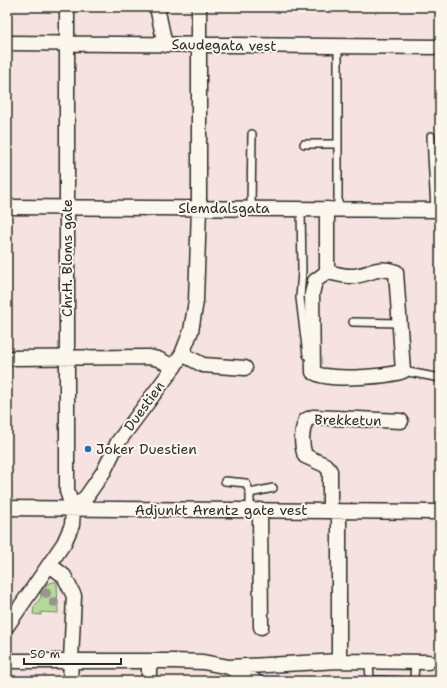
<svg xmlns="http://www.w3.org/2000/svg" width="447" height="688" font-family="'Shantell Sans',sans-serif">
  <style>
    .green { fill: #b4dc98; stroke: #708462 }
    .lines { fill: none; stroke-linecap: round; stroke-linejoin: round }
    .service-casing { stroke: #2b2b2b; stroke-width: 10 }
    .minor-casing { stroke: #2b2b2b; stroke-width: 17 }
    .service { stroke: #fbf7ec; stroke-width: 7 }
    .minor { stroke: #fbf7ec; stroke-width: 14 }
    .tree { fill: #99968c }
    .poi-dot { fill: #1f6fb2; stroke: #fbf7ec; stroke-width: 1.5 }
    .labels { text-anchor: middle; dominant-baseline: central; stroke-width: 4; stroke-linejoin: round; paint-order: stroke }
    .street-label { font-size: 14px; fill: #2b2b2b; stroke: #fbf7ec }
    .poi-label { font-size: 14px; fill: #2b2b2b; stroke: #fbf7ec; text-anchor: start }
  </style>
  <rect width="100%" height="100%" fill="#f6e3e1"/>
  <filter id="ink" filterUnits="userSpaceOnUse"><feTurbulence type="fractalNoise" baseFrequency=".025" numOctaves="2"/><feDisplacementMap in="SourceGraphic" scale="8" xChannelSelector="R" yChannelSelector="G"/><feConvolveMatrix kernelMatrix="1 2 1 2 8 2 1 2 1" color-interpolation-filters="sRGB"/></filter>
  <g filter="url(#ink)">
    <!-- green -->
    <path class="green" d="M53,582h4l1,31 -17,-1v3l-8,-1 1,-7 7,-10 -1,-6 7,-7z"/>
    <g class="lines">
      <defs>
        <path id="service" d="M431,136l4,74
          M304,144h34
          M251,208l1,-74
          M301,209l1,61 -2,28 7,57
          M338,209v-163
          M353,322l46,1
          M403,371l32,6
          M225,481l21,2 4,10v17
          M250,493l23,-5
          M369,661l1,20
          M370,680l32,1
          M412,681l2,-2 1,-18"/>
        <path id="minor" d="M67,7v484l6,18
          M157,7l8,38
          M7,43l433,4
          M7,207l433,3
          M327,272c7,1 15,4 22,4 19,1 27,-12 47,-4l7,99c-16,6 -60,8 -78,5 -4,0 -8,-2 -12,-4l-1,-78 3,-13 12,-9v-63
          M182,354l21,11 42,3
          M7,358l142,-1 9,2 16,8
          M7,508l428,4
          M260,510l1,117
          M330,511v-40l-5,-6 -20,-9c-4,-13 -4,-23 1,-36l7,-3 88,4
          M50,565l14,11 10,20 -4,85
          M7,626l57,-83 8,-18 1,-16 13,-12 18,-26 14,-29 56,-75 8,-13 9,-23 5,-30 3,-93v-201
          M7,661h166l30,1 26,5 110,-6 89,1
          M339,661v-150
          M229,667l26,14
          M149,681v-20"/>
      </defs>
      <!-- service casing -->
      <use href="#service" class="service-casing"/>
      <!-- minor casing -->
      <use href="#minor" class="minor-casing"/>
      <!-- service -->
      <use href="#service" class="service"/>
      <!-- minor -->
      <use href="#minor" class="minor"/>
    </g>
    <!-- trees -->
    <g class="tree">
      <circle cx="46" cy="593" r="5"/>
      <circle cx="54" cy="602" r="5"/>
    </g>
  </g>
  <!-- markers -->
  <circle class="poi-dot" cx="88" cy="449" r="4"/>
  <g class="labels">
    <!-- street labels -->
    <g class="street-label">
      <text transform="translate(224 45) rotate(1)">Saudegata vest</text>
      <text x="224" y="208">Slemdalsgata</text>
      <text transform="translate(67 258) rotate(-90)">Chr.H. Bloms gate</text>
      <text transform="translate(144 406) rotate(-54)">Duestien</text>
      <text transform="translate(348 420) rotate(1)">Brekketun</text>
      <text x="221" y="510">Adjunkt Arentz gate vest</text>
    </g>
    <!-- poi labels -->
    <g class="poi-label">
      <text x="96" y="449">Joker Duestien</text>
    </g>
  </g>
  <!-- margin -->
  <rect width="447" height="688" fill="none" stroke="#fbf7ec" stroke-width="24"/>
  <rect x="12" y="12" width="423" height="664" fill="none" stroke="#2b2b2b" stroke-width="1.5" filter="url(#ink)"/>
  <!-- scale -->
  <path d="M24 658v6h97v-6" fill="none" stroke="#2b2b2b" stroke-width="2"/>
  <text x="30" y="658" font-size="12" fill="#2b2b2b" stroke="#fbf7ec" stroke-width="3" paint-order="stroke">50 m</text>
</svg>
